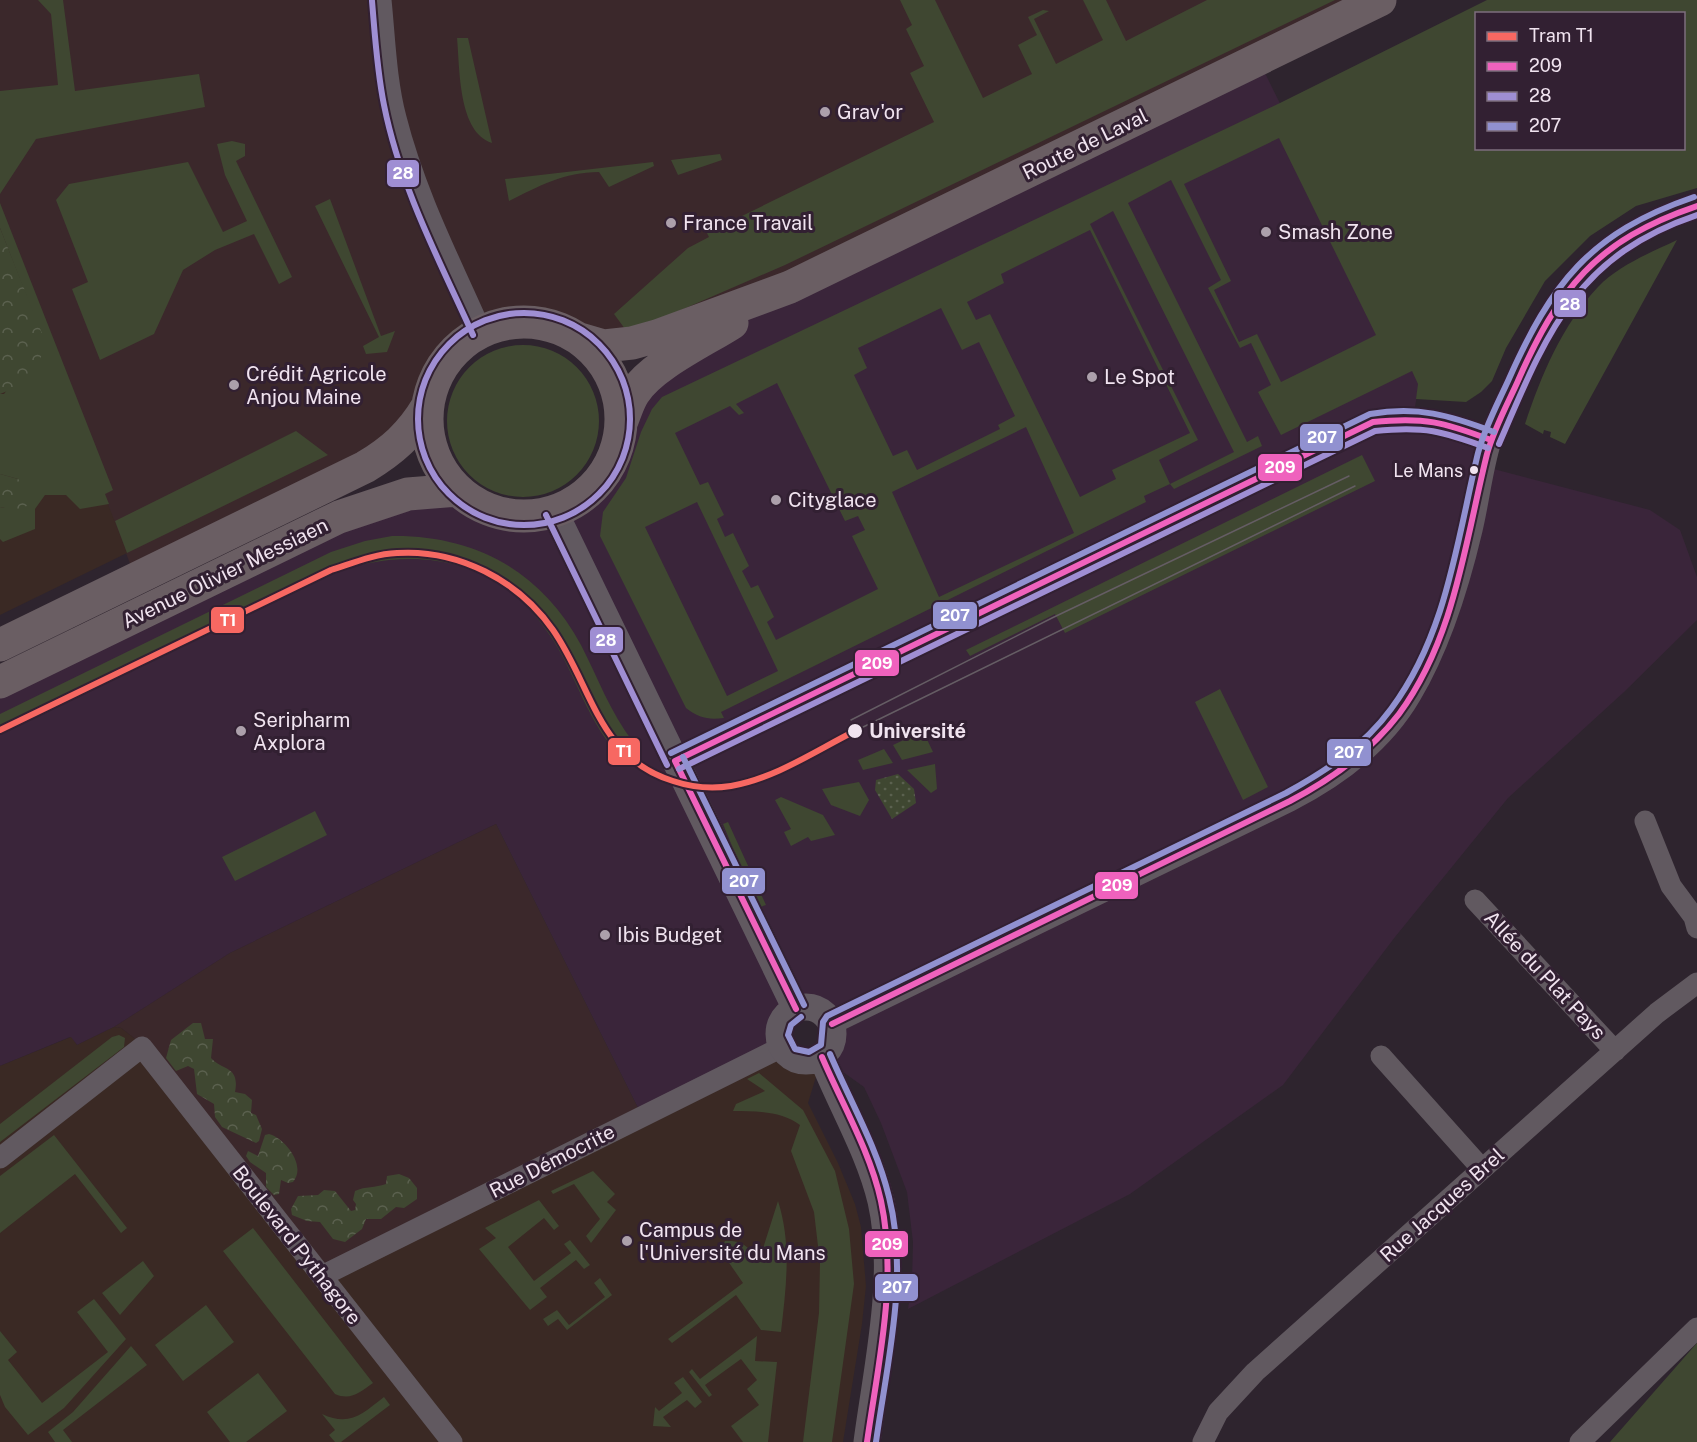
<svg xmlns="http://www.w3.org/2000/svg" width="1697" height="1442" font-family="'Public Sans',sans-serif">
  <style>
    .built { fill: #3a253a }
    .industrial { fill: #3b282b }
    .education { fill: #3a2924 }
    .green { fill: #3f4731; fill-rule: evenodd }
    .forest { fill: url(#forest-crowns) }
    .park { fill: url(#park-dots) }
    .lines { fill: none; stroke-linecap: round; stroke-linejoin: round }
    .minor { stroke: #615960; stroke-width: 21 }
    .tertiary { stroke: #615960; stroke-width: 27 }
    .primary { stroke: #6a5e63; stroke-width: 33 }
    .tram { stroke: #655d64; stroke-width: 1.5 }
    .bus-1-casing { stroke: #322032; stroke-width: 10 }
    .bus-2-casing { stroke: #322032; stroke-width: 10 }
    .bus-3-casing { stroke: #322032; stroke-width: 10 }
    .bus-1 { stroke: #ef62bd; stroke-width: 6 }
    .bus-2 { stroke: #9f8ed3; stroke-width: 6 }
    .bus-3 { stroke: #9191d0; stroke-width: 6 }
    .tram-1-casing { stroke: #322032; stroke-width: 10 }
    .tram-1 { stroke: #f76862; stroke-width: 6 }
    .poi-dot { fill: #aca0ab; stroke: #322032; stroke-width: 2 }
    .bus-dot { fill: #f0e3ef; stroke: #322032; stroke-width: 2 }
    .labels { text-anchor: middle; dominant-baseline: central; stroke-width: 6; stroke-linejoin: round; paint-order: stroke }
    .bus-label { font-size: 18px; fill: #f0e3ef; stroke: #322032; text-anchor: end }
    .poi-label { font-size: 20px; fill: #f0e3ef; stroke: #322032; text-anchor: start }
    .street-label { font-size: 20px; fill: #f0e3ef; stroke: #322032 }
    .stop-label { font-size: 20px; font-weight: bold; fill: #f0e3ef; stroke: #322032; text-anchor: start }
    .line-badge { stroke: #322032; stroke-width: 2 }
    .badge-label { font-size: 16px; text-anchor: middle; font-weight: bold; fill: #fff }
  </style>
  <defs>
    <pattern id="forest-crowns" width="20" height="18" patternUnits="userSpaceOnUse" patternTransform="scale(1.5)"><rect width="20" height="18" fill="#3f4731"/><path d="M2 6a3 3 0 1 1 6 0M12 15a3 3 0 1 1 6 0" fill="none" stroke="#5b614f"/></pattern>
    <pattern id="park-dots" width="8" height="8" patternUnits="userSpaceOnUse" patternTransform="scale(1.5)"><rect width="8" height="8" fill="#3f4731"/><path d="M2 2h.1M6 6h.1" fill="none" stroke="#5b614f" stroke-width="1.8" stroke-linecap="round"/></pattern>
  </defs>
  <rect width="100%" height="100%" fill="#2e242e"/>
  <!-- built -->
  <path class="built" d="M1258,59l161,325 -6,34 78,22 -5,27 164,43 30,20 17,47v43l-73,72 -116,106 -113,139 -112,148 -153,109 -222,115 4,-28 1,-39 -6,-50 -26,-69 -17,-36 -42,-30 12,-18 -6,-22 -15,-9 -8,-1 -17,7 -9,17 1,9 -138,76 -146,-292 -266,129 -116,74 -37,18 -7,-8 -70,29v-377l279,-144 179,-55 25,17 25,8h34l24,-9 25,-17 15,-18 7,-15 8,-33 13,-30 156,-106z"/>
  <!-- industrial -->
  <path class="industrial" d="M0,0h1380l-590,287 -210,52 -23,-12 -17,-4 -22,-1 -28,5 -17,9 -21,16 -58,96 -258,131 -136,-351z
    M496,824l146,292 -320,160 -188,-238 -13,-10 -7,-1 116,-74z"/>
  <!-- education -->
  <path class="education" d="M0,228l127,325 -127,62z
    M114,1027l7,1 13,10 188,238 460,-229 14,13 9,2 17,-5 -14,46 30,60 17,41 6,23 5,59 -4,38 -19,118h-843v-376l71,-29 6,8z"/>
  <!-- green -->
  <path class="green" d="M38,0h25l12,91 124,-17 6,33 -169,32 -36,55v-103l58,-6 -7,-71z
    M900,0h35l48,98 49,-24 -14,-29 19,-10 -9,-18 15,-7 6,1 -15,8 22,45 47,-24 -20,-40h23l20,41 81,-41h128l-550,265 -157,68 -14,-19 74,-66 21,-11 -2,-4 227,-111 -24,-49 14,-7 -18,-37 6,-4z
    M1487,0h210v188l-61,18 -46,30 -45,45 -39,67 -14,33 -11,11 -15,10 -50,-3 2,-15 -6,-13 -131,64 -23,-43 13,-7 -20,-42 -11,5 -32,-60 13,-8 -50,-100 -43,23 119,239 11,-6 4,10 -88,43 -4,-5 -26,12 2,6 -425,210 3,6c-16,2 -25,0 -38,-10l-86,-172 3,-24 23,-34 15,-46 11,-23 10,-12 618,-294zM1476,14h208v134h-208zM1279,138l97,197 -95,47 -24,-48 -18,8 -25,-52 17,-9 -47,-97zM1113,211l121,241 -64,32 -11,-24 39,-20 -108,-216zM1090,230l100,203 -78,37 4,9 -36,18 -90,-183 -14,6 -9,-18 37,-19 -3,-9zM941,308l21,42 17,-8 36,74 -17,9 2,4 -83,41 -10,-20 -14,6 -39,-81 13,-7 -9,-20zM777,383l68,138 13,-5 7,14 -13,6 26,53 -102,51 -9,-18 7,-5 -16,-32 -7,3 -9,-17 7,-5 -16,-33 -8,4 -8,-18 7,-4 -16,-33 -8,3 -25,-52 55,-27 9,9 5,-2 -8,-9zM1026,427l48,106 -135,64 -47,-105zM697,502l81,169 -51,25 -82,-169z
    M457,38h11l24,105c-34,-11 -32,-74 -35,-105z
    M232,141l13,3v12l-9,5 56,116 -13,7 -25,-50 -39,16 -32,20 -29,64 -54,26 -28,-71 16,-7 -32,-82 13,-16 119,-22 35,70 24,-11 -22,-46 -8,-31z
    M720,154l2,6 -44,15 -7,-15z
    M653,162l1,4 -45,21 -10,-15c-35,0 -60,14 -90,29l-4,-22z
    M330,199l51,137 14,-5 -8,21 -21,2 -3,-8 16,-9 -64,-131z
    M0,203l113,287 -8,4 4,10 -29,5 -14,-14h-21l-10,14v20l-32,13 -3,-3v-32l5,1 13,-29 -18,-5v-80h4l40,-53 -44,-113z
    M1677,240l-112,204 -15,-7 1,-5 -7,-2 -1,4 -18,-10c16,-48 37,-99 73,-137 21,-22 52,-34 79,-47z
    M447 421a76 76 0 1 1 152 0a76 76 0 1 1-152 0Z
    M296,431l32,24 -201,98 -12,-32z
    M1362,455l13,26 -310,152 -10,-19 -85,42 -4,-6z
    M392,536c83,-1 149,35 189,109 17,33 29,67 52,97l-9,18c-37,-35 -47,-86 -75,-126 -54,-80 -140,-90 -225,-58l-324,159v-21l331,-162 34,-11z
    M1220,689l48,98 -25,13 -48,-98z
    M923,731l10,21 -31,8 -9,-15z
    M884,749l9,14 -30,7 -5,-10z
    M935,764l2,25 -6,4 -24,-23z
    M859,782l10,18 -9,16 -29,-11 -9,-16z
    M781,797l42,18 12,20 -24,6 -3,-4 -17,9 -7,-14 7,-3 -16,-29z
    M315,811l12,24 -92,46 -13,-24z
    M728,822l38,83 -9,3 -34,-84z
    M119,1035l6,3 -1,9 -124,95v-18l112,-87z
    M759,1073l44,37 32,61 14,58 5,55 -22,158h-29l16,-129 1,-50 -6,-51 -23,-61 9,-26c-18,-14 -45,-14 -67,-14l3,-7 29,-13 -18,-12z
    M54,1135l73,93 -6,5 -46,-59 -75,59v-57z
    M593,1171l22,23 -8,8 9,8 -25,33 -5,-7 14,-17 -26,-35 -21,10 -2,-3z
    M539,1200l20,26 -5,4 -10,-12 -36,29 26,34 37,-28 -7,-9 6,-4 20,25 -6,4 -8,-9 -36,28 7,9 -17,13 -51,-61 17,-11 -11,-10z
    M778,1201c14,44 8,86 3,131l-20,-2 -25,-35 -64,48 -4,-4 75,-56 -20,-29 -21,3 18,-7 5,-9c19,-1 23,6 34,20z
    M253,1228l120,155c-13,9 -22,18 -38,11l-112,-143z
    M143,1261l11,15 -34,39 -18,-22z
    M600,1278l12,17 -45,35 -9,-11 -10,7 -5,-7 14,-9 12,15 36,-28 -11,-14z
    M94,1299l32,40 -62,69 -36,27 -23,-28 -5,-12v-64l17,21 -9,8 34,43 66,-51 -31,-40z
    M206,1305l28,37 -51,39 -28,-36z
    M757,1336l-2,25 22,1 -9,80h-25l-12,-16 28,-21 -12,-16 10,-9 -16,-21 -36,26 7,10 -3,2 -20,-25 3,-3 8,10z
    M1697,1343v99h-87z
    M131,1346l16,19 -84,65 9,12h-17l-7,-10 25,-20z
    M258,1373l29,38 -41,31h-16l-23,-30z
    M683,1377l19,25 -7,6 -8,-8 -24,17 8,10 -18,-1 2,-19 4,4 23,-18 -8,-10z
    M384,1397l6,8 -49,37h-6l-6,-7 6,-5 -13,-16c28,13 40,0 62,-17z"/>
  <!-- forest -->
  <path class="forest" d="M0,228l45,113 -8,32 -15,12 -22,9z
    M0,474l18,5 12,11v13l-14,12 -7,1 -4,-8 -5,-1z
    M193,1023h8l4,16h8l-2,19c12,13 29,8 24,34l10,2 7,6 -1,13 5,2 6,14 -3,12 -3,2 -34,-16 -7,-10 -1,-13 -17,-10 -3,-25 -6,-3 -12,5 -10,-13 5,-18z
    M269,1134c16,4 38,32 24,48l-5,1 -7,-3 -2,14 -5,1 -8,-8v-14l-16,-11 -4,-6 2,-5 10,5 7,-21z
    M399,1174l10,4 8,10v11l-13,9 -8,-1 -15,12h-15l-4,10 -17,13 -12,-3 -13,-17 -13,-1 -15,-6 -1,-6 7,-13 20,-1 6,-5 11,1 16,20 4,-1 1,-6 -3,-4 2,-9c11,-5 20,-3 31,-7l1,-8z"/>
  <!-- park -->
  <path class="park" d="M898,774l16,15 2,14 -24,16 -17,-29 1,-10z"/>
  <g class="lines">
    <!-- minor -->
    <path class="minor" d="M381,0c4,39 5,80 15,118 19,75 54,143 85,213
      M675,761l698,-339 40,-4 35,6 43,16
      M1645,821l26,65 23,31 3,11
      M1475,900l140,151
      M832,1024l458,-223c49,-25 93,-58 121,-106 29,-49 48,-110 61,-165 7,-29 10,-60 19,-89 6,-18 16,-36 24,-54 13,-30 27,-60 45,-88 27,-41 91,-80 137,-93
      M1381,1056l101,113
      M0,1158l142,-111 310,395
      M322,1276l460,-229
      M1203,1442l15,-30 37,-40 402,-359 40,-30
      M1580,1442l117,-114"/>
    <!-- tertiary -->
    <path class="tertiary" d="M554,511l242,498
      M779 1034a27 27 0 1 1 54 0a27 27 0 1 1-54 0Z
      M822,1057c19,48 47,94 59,144 17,75 -4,165 -14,241"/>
    <!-- primary -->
    <path class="primary" d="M427 419a97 97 0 1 1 194 0a97 97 0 1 1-194 0Z
      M580,339l24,7 28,-3 25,-7 133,-49 590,-287
      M621,423c4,-9 7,-21 13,-30 18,-28 70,-52 98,-70
      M0,645l365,-178c27,-16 46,-33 62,-60
      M0,682l339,-165 69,-23 50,-4"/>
    <!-- tram -->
    <path class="tram" d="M851,720l201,-102 297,-142
      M855,731l500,-245"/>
    <defs>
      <path id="bus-1" d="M675,761l698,-339c52,-5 70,0 118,18
        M675,761l121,248
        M832,1024l458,-223c42,-22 80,-49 109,-87 56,-76 66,-172 88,-260 7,-25 19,-47 30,-71 41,-94 79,-143 180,-177
        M822,1057c20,47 48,94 59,144 17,79 -3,163 -14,241"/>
      <path id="bus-2" d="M372,1c3,35 5,70 12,104 16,81 55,155 89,230
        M418 419a106 106 0 1 1 212 0a106 106 0 1 1-212 0Z
        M1499,444c47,-109 76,-188 198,-229
        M546,515l121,250
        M679,769l696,-338c50,-5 67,0 113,17"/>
      <path id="bus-3" d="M671,753l699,-339c48,-8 79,1 124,18
        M683,757l121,248
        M801,1017l-10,8 -3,10 7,14 14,3 12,-7 2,-23 4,-6 459,-223c40,-22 78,-47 105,-84 56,-75 66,-169 87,-256 7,-26 19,-48 30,-72 43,-97 81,-148 186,-184
        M830,1054c20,47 47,93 59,143 20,79 -2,166 -13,245"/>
    </defs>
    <!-- bus-1 casing -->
    <use href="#bus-1" class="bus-1-casing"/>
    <!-- bus-2 casing -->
    <use href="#bus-2" class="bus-2-casing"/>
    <!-- bus-3 casing -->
    <use href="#bus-3" class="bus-3-casing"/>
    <!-- bus-1 -->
    <use href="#bus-1" class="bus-1"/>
    <!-- bus-2 -->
    <use href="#bus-2" class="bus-2"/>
    <!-- bus-3 -->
    <use href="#bus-3" class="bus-3"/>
    <defs>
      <path id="tram-1" d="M0,730l331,-160c22,-7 43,-16 66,-17 61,-4 121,27 156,77 39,56 45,128 120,151 18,6 39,8 58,5 45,-8 84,-35 124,-55"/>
    </defs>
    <!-- tram-1 casing -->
    <use href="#tram-1" class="tram-1-casing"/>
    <!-- tram-1 -->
    <use href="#tram-1" class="tram-1"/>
  </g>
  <!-- markers -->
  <g class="poi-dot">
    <circle cx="825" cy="112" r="6"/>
    <circle cx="671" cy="223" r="6"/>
    <circle cx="1266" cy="232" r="6"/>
    <circle cx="1092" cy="377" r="6"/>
    <circle cx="234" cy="385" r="6"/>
    <circle cx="776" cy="500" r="6"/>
    <circle cx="241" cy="731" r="6"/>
    <circle cx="605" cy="935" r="6"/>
    <circle cx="627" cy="1241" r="6"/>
  </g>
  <g class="bus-dot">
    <circle cx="1474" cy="470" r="5"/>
    <circle cx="855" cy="731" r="8"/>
  </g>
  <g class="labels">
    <!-- bus labels -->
    <g class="bus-label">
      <text x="1463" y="470">Le Mans</text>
    </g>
    <!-- poi labels -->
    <g class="poi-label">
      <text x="837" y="112">Grav'or</text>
      <text x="683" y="223">France Travail</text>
      <text x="1278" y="232">Smash Zone</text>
      <text x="246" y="374">Crédit Agricole<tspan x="246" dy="23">Anjou Maine</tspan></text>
      <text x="1104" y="377">Le Spot</text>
      <text x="788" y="500">Cityglace</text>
      <text x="253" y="720">Seripharm<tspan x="253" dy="23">Axplora</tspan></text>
      <text x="617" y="935">Ibis Budget</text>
      <text x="639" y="1230">Campus de<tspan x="639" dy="23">l'Université du Mans</tspan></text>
    </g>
    <!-- street labels -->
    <g class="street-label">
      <text transform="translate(1085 144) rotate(-26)">Route de Laval</text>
      <text transform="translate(225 573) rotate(-26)">Avenue Olivier Messiaen</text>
      <text transform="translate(1545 975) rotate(47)">Allée du Plat Pays</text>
      <text transform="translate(552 1161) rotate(-27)">Rue Démocrite</text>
      <text transform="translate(1442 1205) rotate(-42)">Rue Jacques Brel</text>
      <text transform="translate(297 1245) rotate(52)">Boulevard Pythagore</text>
    </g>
    <!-- stop labels -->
    <g class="stop-label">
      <text x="869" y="731">Université</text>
    </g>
  </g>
  <g class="line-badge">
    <rect x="386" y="159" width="34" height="29" rx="6" fill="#9f8ed3"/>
    <rect x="1553" y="289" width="34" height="29" rx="6" fill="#9f8ed3"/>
    <rect x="1299" y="423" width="45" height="29" rx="6" fill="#9191d0"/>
    <rect x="1257" y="453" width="46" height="29" rx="6" fill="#ef62bd"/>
    <rect x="932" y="601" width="46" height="29" rx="6" fill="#9191d0"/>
    <rect x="210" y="606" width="35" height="28" rx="6" fill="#f76862"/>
    <rect x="589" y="626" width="35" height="28" rx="6" fill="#9f8ed3"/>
    <rect x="854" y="649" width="46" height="28" rx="6" fill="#ef62bd"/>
    <rect x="607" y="737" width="34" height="29" rx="6" fill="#f76862"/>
    <rect x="1326" y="738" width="46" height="29" rx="6" fill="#9191d0"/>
    <rect x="721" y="867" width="45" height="28" rx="6" fill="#9191d0"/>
    <rect x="1094" y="871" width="45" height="29" rx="6" fill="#ef62bd"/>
    <rect x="864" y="1230" width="45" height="28" rx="6" fill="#ef62bd"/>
    <rect x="874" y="1273" width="45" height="29" rx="6" fill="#9191d0"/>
  </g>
  <g class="badge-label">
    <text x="403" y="179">28</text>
    <text x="1570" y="310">28</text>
    <text x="1322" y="443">207</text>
    <text x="1280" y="473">209</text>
    <text x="955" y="621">207</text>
    <text x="228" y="626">T1</text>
    <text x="606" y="646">28</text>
    <text x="877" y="669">209</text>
    <text x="624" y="757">T1</text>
    <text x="1349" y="758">207</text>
    <text x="744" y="887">207</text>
    <text x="1117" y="891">209</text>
    <text x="887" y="1250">209</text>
    <text x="897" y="1293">207</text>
  </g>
  <!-- legend -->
  <rect x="1475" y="12" width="210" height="138" fill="#322032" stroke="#7e6e7e" stroke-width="1.5"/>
  <rect x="1487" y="32" width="30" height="9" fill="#f76862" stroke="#7e6e7e" stroke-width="1.5"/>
  <text x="1529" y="42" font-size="18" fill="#f0e3ef">Tram T1</text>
  <rect x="1487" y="62" width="30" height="9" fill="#ef62bd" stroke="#7e6e7e" stroke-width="1.5"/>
  <text x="1529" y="72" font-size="18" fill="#f0e3ef">209</text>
  <rect x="1487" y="92" width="30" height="9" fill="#9f8ed3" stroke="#7e6e7e" stroke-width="1.5"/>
  <text x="1529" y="102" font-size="18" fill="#f0e3ef">28</text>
  <rect x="1487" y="122" width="30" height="9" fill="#9191d0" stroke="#7e6e7e" stroke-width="1.5"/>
  <text x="1529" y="132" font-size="18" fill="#f0e3ef">207</text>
</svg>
